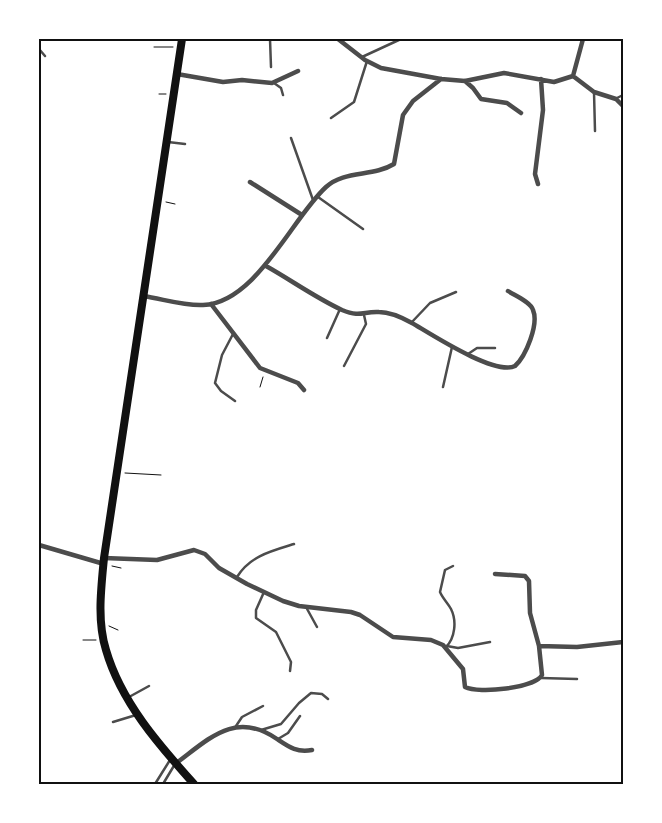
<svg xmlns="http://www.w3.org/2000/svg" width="662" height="823" font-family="Manrope,sans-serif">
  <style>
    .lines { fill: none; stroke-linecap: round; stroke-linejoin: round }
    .path { stroke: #111; stroke-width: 1 }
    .service { stroke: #4c4c4c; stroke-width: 2.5 }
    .minor { stroke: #4c4c4c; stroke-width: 4.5 }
    .trunk { stroke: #111; stroke-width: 8 }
    .neatline { fill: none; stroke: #111; stroke-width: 2 }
  </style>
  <rect width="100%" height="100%" fill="#fff"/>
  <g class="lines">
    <!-- path -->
    <path class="path" d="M154,47h19
      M159,94h7
      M166,202l9,2
      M260,387l3,-10
      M125,473l36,2
      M112,566l9,2
      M109,626l9,4
      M83,640h13"/>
    <!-- service -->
    <path class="service" d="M270,39l1,28
      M39,49l6,7
      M362,57l39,-18
      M274,83l7,5 2,7
      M594,92l1,39
      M617,98l6,-3
      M331,118l23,-16 13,-41
      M291,138l22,62
      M168,142l17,2
      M318,197l45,32
      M411,323l19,-20 26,-11
      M233,334l-11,21 -7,28 6,8 14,10
      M327,338l13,-29
      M468,354l9,-6h18
      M344,366l22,-42 -2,-9
      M443,387l9,-40
      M237,577c13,-21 34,-26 57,-33
      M264,592l-8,18v8l20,14 15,30 -1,9
      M306,607l11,20
      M447,646l11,2 32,-6
      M446,647c9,-9 11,-26 5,-38 -3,-6 -8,-10 -11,-17l5,-22 8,-4
      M541,678l36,1
      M129,697l20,-11
      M113,722l23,-7
      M236,726l6,-9 21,-11
      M261,730l20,-6 18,-21 12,-10 11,1 6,5
      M278,739l10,-6 12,-17
      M155,784l15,-24
      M163,784l12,-20"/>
    <!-- minor -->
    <path class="minor" d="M338,39l27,21 16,8 60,11 24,2 39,-8 50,9 19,-6 10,-37
      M177,74l46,8 19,-2 30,3 26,-12
      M573,76l21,16 22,7 7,7
      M465,81l8,7 8,11 26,4 14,10
      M250,182l52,33
      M538,184l-3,-10 8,-64 -2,-31
      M266,266c25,14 50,32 76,44 19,8 21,1 37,2 11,0 24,6 33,11 19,11 83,53 103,43 11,-10 24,-42 18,-56 -2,-8 -19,-15 -25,-19
      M143,296c20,3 41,10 60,9 53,-2 89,-87 123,-118 18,-17 47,-10 68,-23l9,-49 10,-14 28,-22
      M211,304l49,64 38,15 6,7
      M39,545l65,19
      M104,558l53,2 37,-10 11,4 14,14 28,16 36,17 16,5 52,6 9,3 33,22 38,3 12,5 20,24 2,18c14,7 70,1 77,-12l-3,-29 -9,-33 -1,-32 -4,-5 -30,-2
      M539,646l38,1 46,-5
      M175,764c34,-25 60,-54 102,-25 12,8 20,14 35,11"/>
    <!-- trunk -->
    <path class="trunk" d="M182,39l-78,519c-3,31 -7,63 2,92 15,52 53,95 88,134"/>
  </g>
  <!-- border -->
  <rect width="662" height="823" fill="none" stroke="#ffffff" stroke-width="80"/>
  <rect x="40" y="40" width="582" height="743" class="neatline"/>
</svg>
